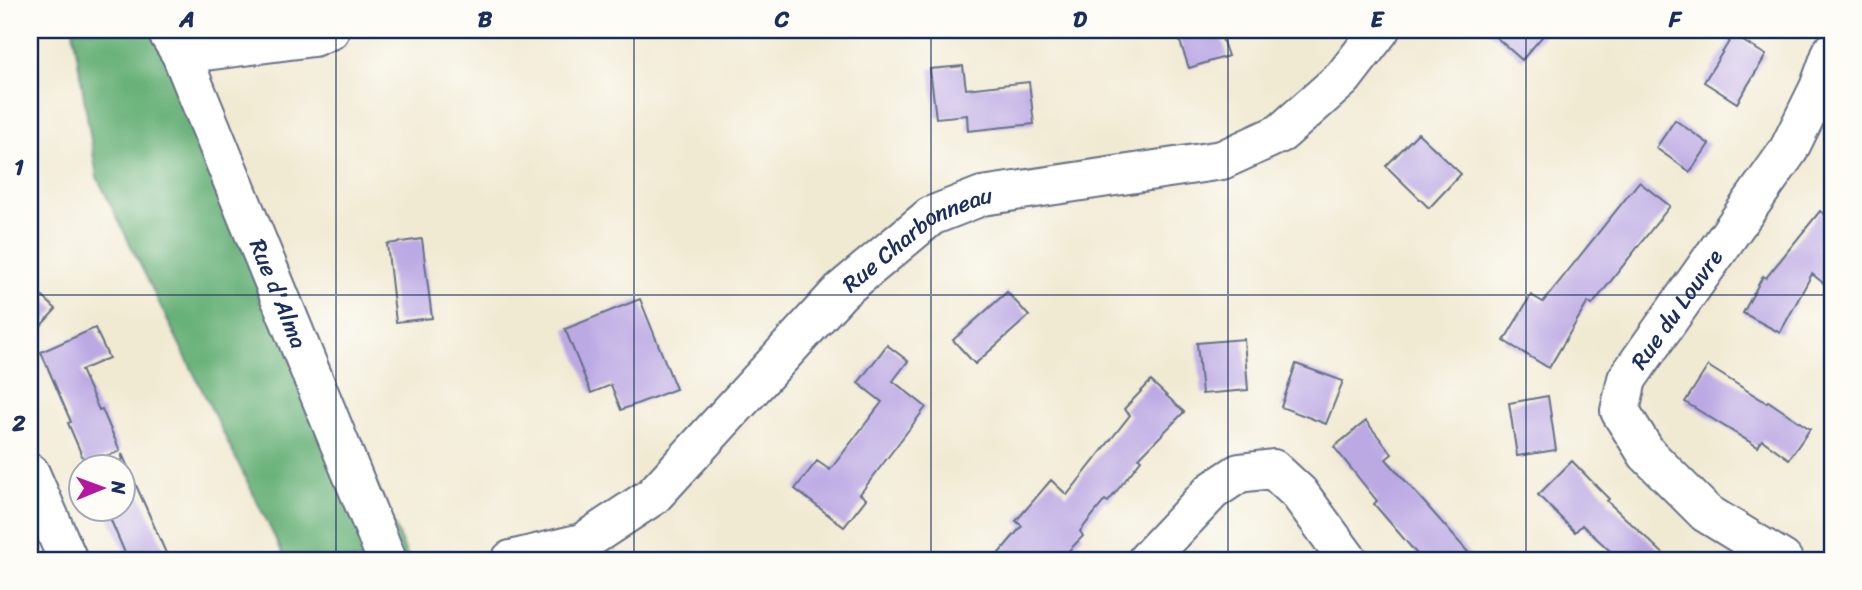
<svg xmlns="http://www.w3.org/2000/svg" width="1862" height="590" font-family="Sriracha,sans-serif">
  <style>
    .forest { fill: #67b178; stroke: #41706b; stroke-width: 2 }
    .building { fill: #bba9e4 }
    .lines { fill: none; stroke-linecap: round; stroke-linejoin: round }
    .minor-casing { stroke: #667087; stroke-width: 42 }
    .minor { stroke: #fff; stroke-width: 38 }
    .grid { fill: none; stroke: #1b2f5e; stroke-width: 2; stroke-opacity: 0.55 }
    .labels { text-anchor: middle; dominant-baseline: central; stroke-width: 5; stroke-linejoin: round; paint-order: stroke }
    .street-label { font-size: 23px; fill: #1b2f5e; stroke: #fdfcf7 }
    .neatline { fill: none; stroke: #1b2f5e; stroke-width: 2.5 }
    .grid-label { font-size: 23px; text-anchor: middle; font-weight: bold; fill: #1b2f5e }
  </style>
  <rect width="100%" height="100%" fill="#fdfcf7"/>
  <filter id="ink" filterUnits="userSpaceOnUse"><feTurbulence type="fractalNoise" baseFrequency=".0143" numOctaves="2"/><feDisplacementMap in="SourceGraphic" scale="14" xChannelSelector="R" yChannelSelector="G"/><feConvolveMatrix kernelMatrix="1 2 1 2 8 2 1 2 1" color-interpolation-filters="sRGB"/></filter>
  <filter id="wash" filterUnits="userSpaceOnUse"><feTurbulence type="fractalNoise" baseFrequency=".00686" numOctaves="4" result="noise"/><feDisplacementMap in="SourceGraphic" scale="28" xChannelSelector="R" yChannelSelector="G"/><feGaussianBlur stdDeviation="1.57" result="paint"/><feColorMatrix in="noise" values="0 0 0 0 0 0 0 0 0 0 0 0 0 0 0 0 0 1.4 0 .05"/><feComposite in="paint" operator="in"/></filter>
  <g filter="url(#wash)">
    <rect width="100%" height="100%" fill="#f1ead3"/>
    <!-- forest -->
    <path class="forest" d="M73,30h105l11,17 220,513h-123l-189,-383z"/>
    <g id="blocks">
      <!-- building -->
      <path class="building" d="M1176,30h43l9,26 -39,12z
        M1488,30h60l-26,30z
        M1733,35l33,20 -29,48 -33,-21z
        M963,66l3,23 63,-7 5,42 -66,7 -1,-16 -31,3 -6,-49z
        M1675,120l34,24 -19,28 -34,-24z
        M1418,133l43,41 -32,34 -43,-42z
        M1639,182l31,24 -78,99 -4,-3 -39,66 -45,-27 27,-46 12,7z
        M1820,211l12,9v70l-20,-16 -32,59 -37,-20 20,-37 3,2z
        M422,239l10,79 -36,4 -9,-78z
        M30,285l26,24 -26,29z
        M1007,292l22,24 -54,48 -22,-24z
        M640,299l36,90 -55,21 -10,-25 -20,8 -26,-64z
        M95,328l14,30 -28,12 18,40 3,-1 18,42 -34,14 -18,-42 3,-1 -30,-70z
        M1244,339l4,51 -46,4 -5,-51z
        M887,345l21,16 -15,20 33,26 -66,87 6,5 -22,28 -49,-38 22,-28 13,9 52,-68 -24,-19z
        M1296,364l47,17 -17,43 -45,-17z
        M1708,366l59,37 1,-2 42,28 -21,30 -27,-19 -4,7 -73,-45z
        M1151,381l33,31 -45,46 2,2 -33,42 -3,-2 -25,31 3,5 -23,24h-67l29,-34 -6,-5 35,-41 16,15 63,-80 -6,-6z
        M1548,396l8,54 -39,6 -8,-53z
        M1366,421l26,33 -6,5 89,101h-53l-48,-56 3,-3 -43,-54z
        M122,454l26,58 21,48h-41l-22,-51h16z
        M1572,461l37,38 -2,2 63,59h-50l-38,-35 -7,7 -37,-37z"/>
    </g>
  </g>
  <g filter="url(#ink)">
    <use href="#blocks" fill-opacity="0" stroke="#667087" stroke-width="2"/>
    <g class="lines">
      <defs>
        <g id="minor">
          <path id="s1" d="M166,30l15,24 206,506"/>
          <path d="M181,54l132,-17 17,-7"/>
          <path d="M30,473l38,87"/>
          <path id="s2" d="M511,560l71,-17 71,-47 188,-205 90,-75 51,-20 240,-36 59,-27 62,-55 37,-48"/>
          <path d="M1147,560l65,-69 27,-18 34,-4 26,24 49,67"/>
          <path id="s3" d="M1783,560l-77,-47 -59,-59 -27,-43 7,-32 161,-228 31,-63 13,-36"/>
        </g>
      </defs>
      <!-- minor casing -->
      <use href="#minor" class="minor-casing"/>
      <!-- minor -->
      <use href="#minor" class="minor"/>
    </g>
  </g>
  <!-- grid -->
  <path class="grid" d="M336,30v530M634,30v530M931,30v530M1228,30v530M1526,30v530M30,295h1802"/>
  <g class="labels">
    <!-- street labels -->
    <g class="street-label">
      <text stroke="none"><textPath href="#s2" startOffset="530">Rue Charbonneau</textPath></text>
      <text stroke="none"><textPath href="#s1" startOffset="287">Rue d'Alma</textPath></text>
      <text stroke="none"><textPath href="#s3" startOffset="343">Rue du Louvre</textPath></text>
    </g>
  </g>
  <!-- margin -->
  <rect width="1862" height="590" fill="none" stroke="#fdfcf7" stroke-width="77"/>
  <!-- north arrow -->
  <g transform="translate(102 488) rotate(89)"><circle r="33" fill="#fdfcf7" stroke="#a3aaba" stroke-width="2"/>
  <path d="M0-5L12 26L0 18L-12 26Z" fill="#b5179e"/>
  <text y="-10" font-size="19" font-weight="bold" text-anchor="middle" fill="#1b2f5e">N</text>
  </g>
  <rect x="38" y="38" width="1786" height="514" class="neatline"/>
  <g class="grid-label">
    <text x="187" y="27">A</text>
    <text x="485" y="27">B</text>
    <text x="782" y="27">C</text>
    <text x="1080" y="27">D</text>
    <text x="1377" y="27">E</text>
    <text x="1675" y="27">F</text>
    <text x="19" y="175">1</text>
    <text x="19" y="431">2</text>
  </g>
</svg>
